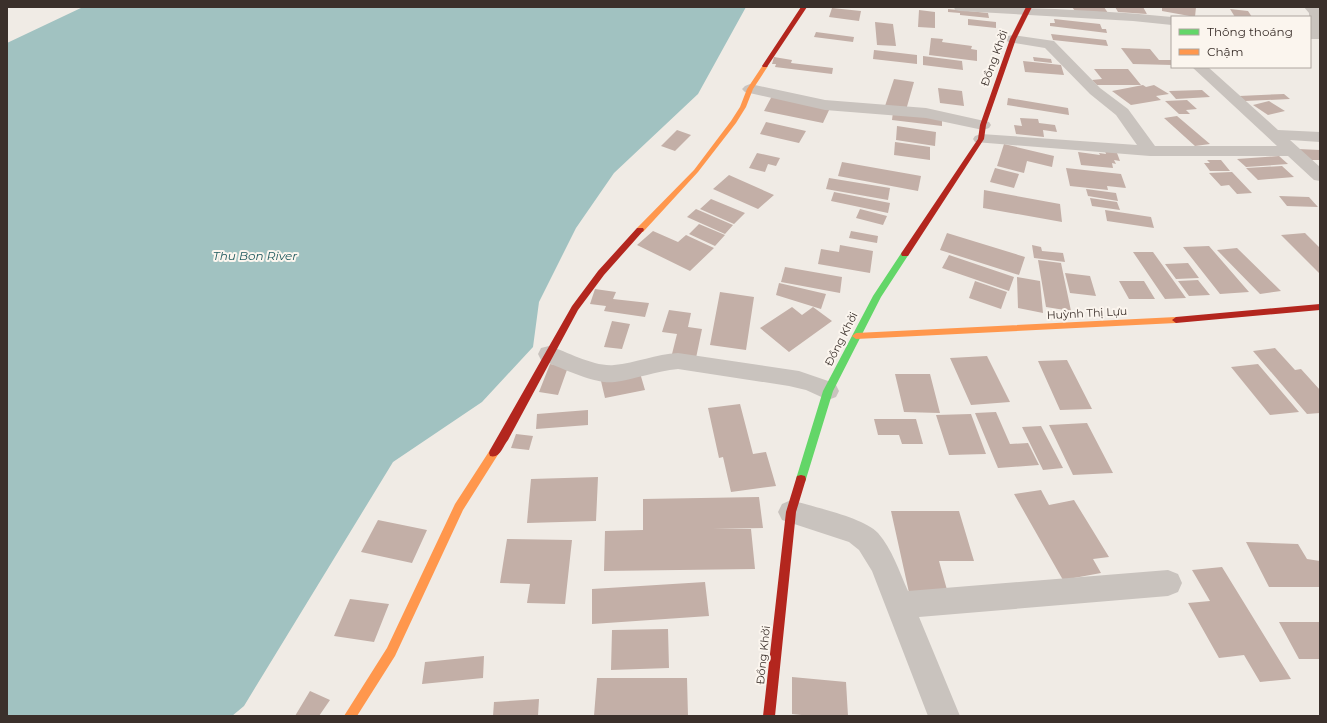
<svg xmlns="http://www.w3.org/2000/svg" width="1327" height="723" font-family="Montserrat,sans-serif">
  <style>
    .water { fill: #a1c2c1 }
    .building { fill: #c3afa7 }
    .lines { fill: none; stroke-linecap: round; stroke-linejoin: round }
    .street { fill: #c9c3be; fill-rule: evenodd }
    .fast { fill: #63d668; fill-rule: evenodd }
    .slow { fill: #ff974d; fill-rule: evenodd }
    .jam { fill: #b3261e; fill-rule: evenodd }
    .labels { text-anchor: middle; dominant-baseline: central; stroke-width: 4; stroke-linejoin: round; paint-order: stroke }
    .street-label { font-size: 11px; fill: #3b302b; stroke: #fbf5ee }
    .water-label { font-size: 12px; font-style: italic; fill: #1f5a5e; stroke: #fbf5ee }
  </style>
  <rect width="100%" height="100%" fill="#f0ebe5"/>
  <!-- water -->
  <path class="water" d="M83,7h663l-48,87 -84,79 -38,55 -37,74 -6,45 -51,55 -89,60 -149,244 -12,10h-225v-673z"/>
  <!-- building -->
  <path class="building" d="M1072,7h32l4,6 -33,-2z
    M1115,7h28l4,7 -29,-2z
    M1162,7h34l-1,10 -33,-6z
    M832,8l29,3 -2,10 -30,-4z
    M948,9l40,4 1,5 -29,-3v-2l-12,-1z
    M1230,9l18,2 4,6h-17z
    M919,10l16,2v16l-17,-1z
    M968,19l28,3v6l-28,-3z
    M1054,19l46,5 2,5h4l1,4 -57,-7v-3h5z
    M875,22l18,2 3,22 -19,-1z
    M816,32l38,5 -1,5 -39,-5z
    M1051,34l55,6 2,6 -55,-6z
    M931,38l12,1 -1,3 30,4 -1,3 6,1v11l-48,-6z
    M1121,48l29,1 9,11h13v5l-39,-1z
    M874,50l43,5v9l-44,-5z
    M923,56l39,5 1,9 -40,-5z
    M774,57l18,3 -1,3 42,5 -1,6 -57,-7 1,-3h-4z
    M1033,57l18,2 1,4 -18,-2z
    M1023,61l38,4 3,10 -39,-3z
    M1094,69h34l13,16h-44l-5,-5 10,-1z
    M894,79l20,3 -8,28 -21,-4z
    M1143,85l3,2 8,-2 15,9 -13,2 5,4 -30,5 -19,-14z
    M938,88l24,3 2,15 -24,-3z
    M1202,90l8,7 -34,2 -7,-8z
    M1284,94l6,5 -45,2 -6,-5z
    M772,96l58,12 -7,15 -59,-12z
    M1008,98l60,10 1,7 -62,-10z
    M1187,100l10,9 -11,1 4,4h-11l-14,-13z
    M1269,101l16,10 -17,4 -15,-10z
    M893,112l49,6v8l-50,-6z
    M1177,116l33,28 -15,2 -31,-28z
    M1020,118l18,1 1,4 16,2 2,7 -14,-2 1,7 -28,-3 -2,-9 8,1z
    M766,122l40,9 -7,12 -39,-9z
    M897,126l39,6 -1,14 -39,-6z
    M677,130l14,5 -16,16 -14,-5z
    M895,142l35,5v13l-36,-5z
    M1004,144l50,12 -2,11 -25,-6 -3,12 -27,-7z
    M1298,149l22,1v10h-11z
    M1105,151l12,2 3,8 -6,-1 2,4 -4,-1 1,5 -32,-3 -3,-13 22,3 -1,-2 7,1z
    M757,153l23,5 -4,8 -8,-2 -3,8 -16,-4z
    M1279,156l9,8 -42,3 -9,-8z
    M1207,160h14l9,11h-20l-6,-8h6z
    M842,162l79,14 -3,15 -80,-15z
    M1282,166l12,11 -36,3 -12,-12z
    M995,168l24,6 -5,14 -24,-6z
    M1066,168l55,6 5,14 -19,-2 1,4 -38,-4z
    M1232,172l20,21 -15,1 -8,-9 -8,1 -12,-13z
    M729,175l45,20 -16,14 -45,-20z
    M829,178l61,10 -2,12 -62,-11z
    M1086,189l30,4 2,8 -30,-5z
    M984,190l76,14 2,18 -79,-14z
    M834,192l56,11 -2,10 -57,-12z
    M1279,196l30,1 9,10 -31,-1z
    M1090,198l27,4 3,8 -28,-4z
    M711,199l34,14 -11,11 -34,-15z
    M696,209l37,16 -8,9 -38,-17z
    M860,209l27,7 -4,9 -27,-7z
    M1105,210l46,7 3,11 -47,-7z
    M699,224l26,11 -10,11 -26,-12z
    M653,231l25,11 8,-7 28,13 -24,23 -53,-26z
    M851,231l27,5 -1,7 -28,-5z
    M947,233l78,24 -6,18 -79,-25z
    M1305,233l15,15v26l-39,-39z
    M840,245l33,6 -3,22 -52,-9 3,-15 18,3z
    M1032,245l9,2 1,4 21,2 2,9 -31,-4z
    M1209,246l40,46 -29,2 -37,-47z
    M1237,248l44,43 -21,3 -43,-44z
    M1133,252h20l33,46 -21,1z
    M949,255l65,22 -5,14 -67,-23z
    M1038,260l23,3 10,48 -25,-4z
    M1188,263l11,15 -23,1 -11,-15z
    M785,267l57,10 -2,16 -59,-11z
    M1065,273l25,3 6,20 -26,-3z
    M1017,277l23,4 3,32 -25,-5z
    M1198,280l12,15 -21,1 -11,-15z
    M975,281l32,11 -6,17 -32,-11z
    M1119,281h25l11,18h-26z
    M779,283l47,11 -5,15 -45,-14z
    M595,289l21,3 -3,7 36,4 -4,14 -41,-6 2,-5 -16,-2z
    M720,292l34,5 -8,53 -36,-5z
    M792,307l10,8 11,-8 19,14 -43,31 -29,-24z
    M669,310l22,3 -3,14 14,2 -6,29 -24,-4 5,-20 -15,-2z
    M612,321l18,3 -8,25 -18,-2z
    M1275,348l20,22 6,-1 19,21v23l-13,1 -54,-63z
    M987,356l23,46 -39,3 -21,-47z
    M1067,360l25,49 -32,1 -22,-49z
    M550,364l18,3 -10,28 -19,-3z
    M1258,364l41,48 -29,3 -39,-48z
    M640,373l5,17 -40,8 -4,-17z
    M895,374h35l10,39 -36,-1z
    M740,404l13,50 13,-2 10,34 -45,6 -8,-35 -4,1 -11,-50z
    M588,410v15l-52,4 1,-15z
    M996,412l14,32 18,-1 11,22 -41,3 -23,-55z
    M971,414l15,40 -37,1 -13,-40z
    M874,419h42l7,25h-21l-3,-9h-21z
    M1087,423l26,50 -40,2 -24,-50z
    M1041,426l22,42 -20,2 -21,-43z
    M516,434l17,2 -4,14 -18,-2z
    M598,477l-2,44 -69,2 4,-44z
    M1041,490l8,15 25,-5 35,57 -16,2 8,14 -38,7 -49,-86z
    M759,497l4,31 -50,1h38l4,40 -151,2 1,-40 38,-1v-31z
    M891,511h68l15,50h-35l10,36h-39z
    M378,520l49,10 -15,33 -51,-11z
    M507,539l65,1 -7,64 -38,-1 3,-19 -30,-1z
    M1246,542l52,2 9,15 13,2v26h-51z
    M1222,567l69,112 -31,3 -16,-27 -25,3 -31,-55 22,-2 -18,-31z
    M705,582l4,34 -117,8v-35z
    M350,599l39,5 -15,38 -40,-6z
    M1279,622h41v37h-21z
    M668,629l1,39 -58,2 1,-40z
    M484,656l-1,22 -61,6 3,-22z
    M792,677l54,5 2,34h-37l-19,-2z
    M597,678h90l1,38h-94z
    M310,691l20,9 -11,16h-24z
    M539,699l-1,17h-45l1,-14z"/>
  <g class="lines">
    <!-- street -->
    <path class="street" d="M954,7c73,0 145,3 218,10v8l-39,-4 -173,-10 -5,-1z
      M1304,7h14l2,2 -1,30h-9l-1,-26z
      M1013,35l41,6 46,47 28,21 27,37h122l-85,-79h16l70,63 42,2v10l-30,-2 30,27v14l-6,-1 -26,-24h-138l-175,-14 -2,-3 2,-3 6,-2 156,11 -21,-30 -26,-21 -45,-46 -37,-6 -2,-3 2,-3z
      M750,84l75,16 101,8 63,14 2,3 -2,3 -6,2 -57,-12 -101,-8 -80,-18 -3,-3 3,-3z
      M549,346c19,6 45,21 65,19 22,-2 42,-11 64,-12l121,18 32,11 5,3 3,6 -3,6 -8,3 -22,-10 -17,-4 -111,-17c-22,2 -42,10 -63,13 -20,3 -55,-15 -74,-22l-3,-6 3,-6z
      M791,500c22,7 72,17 87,33 14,16 21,38 30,58l260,-21 10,4 4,9 -4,9 -10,4 -249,21 41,99h-32l-56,-145 -13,-21 -10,-8 -67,-22 -4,-8 4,-8z"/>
    <!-- fast -->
    <path class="fast" d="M905,251l4,3 -28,43 -48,94 -27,88 -1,3 -4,1 -4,-1 -1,-3 27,-88 50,-95 29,-44z"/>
    <!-- slow -->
    <path class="slow" d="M763,65l5,1 -15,23 -7,18 -10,16 -38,49 -55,60h-6v-4l57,-58 37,-49 9,-14 7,-18z
      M1176,317l4,3 -4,3 -320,16 -4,-3 4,-3z
      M494,449l4,1 1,3 -36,57 -68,146 -38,60h-13l43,-68 68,-144 35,-54z"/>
    <!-- jam -->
    <path class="jam" d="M801,7h6l-40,60h-4l-1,-1z
      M1026,7h6l-16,32 -30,86 -2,14 -76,117h-6l-1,-2 1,-2 76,-113 2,-14 30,-86z
      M637,228h6l1,2 -40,45 -26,35 -70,130c-5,6 -8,19 -18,16l-1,-3 1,-3 82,-144 26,-35z
      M1320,304v6l-144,13 -4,-3 4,-3z
      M801,475l4,1 1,3 -10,33 -21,204h-12l23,-204 10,-33 1,-3z"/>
  </g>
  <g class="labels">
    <!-- street labels -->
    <g class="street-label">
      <text transform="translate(994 58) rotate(-70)">Đồng Khởi</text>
      <text transform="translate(1087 313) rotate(-3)">Huỳnh Thị Lựu</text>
      <text transform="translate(841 339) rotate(-63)">Đồng Khởi</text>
      <text transform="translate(763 655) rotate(-84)">Đồng Khởi</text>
    </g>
    <!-- water labels -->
    <g class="water-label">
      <text x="255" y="255">Thu Bon River</text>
    </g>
  </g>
  <!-- border -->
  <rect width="1327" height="723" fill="none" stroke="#3b302b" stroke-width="16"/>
  <!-- legend -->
  <rect x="1171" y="16" width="140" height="52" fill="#fbf5ee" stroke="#aea6a0"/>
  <rect x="1179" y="29" width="20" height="6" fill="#63d668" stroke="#aea6a0"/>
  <text x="1207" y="36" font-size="12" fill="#3b302b">Thông thoáng</text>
  <rect x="1179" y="49" width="20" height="6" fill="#ff974d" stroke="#aea6a0"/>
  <text x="1207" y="56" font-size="12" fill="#3b302b">Chậm</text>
</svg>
